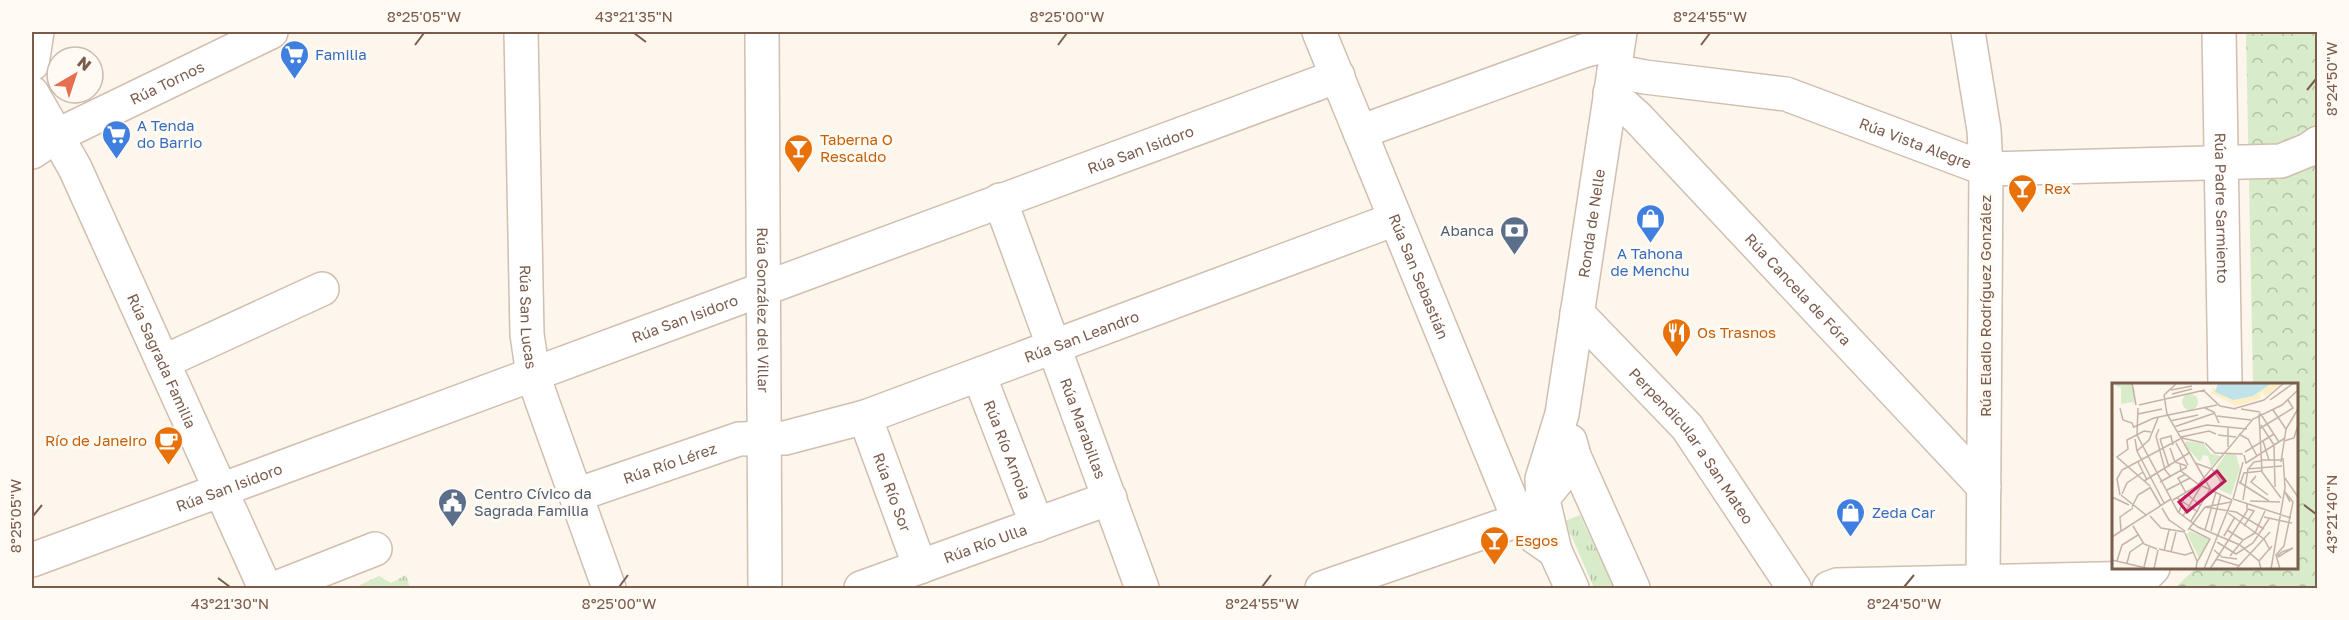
<svg xmlns="http://www.w3.org/2000/svg" width="2349" height="620" font-family="'Golos Text',sans-serif">
  <style>
    .grass { fill: url(#grass-tufts) }
    .forest { fill: url(#forest-crowns) }
    .lines { fill: none; stroke-linecap: round; stroke-linejoin: round }
    .minor-casing { stroke: #d1beb0; stroke-width: 36 }
    .minor { stroke: #fff; stroke-width: 33 }
    .ticks { fill: none; stroke: #7a5c4d; stroke-width: 2 }
    .labels { text-anchor: middle; dominant-baseline: central; stroke-width: 6; stroke-linejoin: round; paint-order: stroke }
    .shop-label { font-size: 15px; fill: #366cbe; stroke: #fffaf3; text-anchor: start }
    .street-label { font-size: 15px; fill: #7a5c4d; stroke: #fffaf3 }
    .food-label { font-size: 15px; fill: #c56008; stroke: #fffaf3; text-anchor: start }
    .service-label { font-size: 15px; fill: #4e5e75; stroke: #fffaf3; text-anchor: end }
    .inset-road { fill: none; stroke: #c5b3a7; stroke-width: 1.5 }
    .view { fill: #c2185b; fill-opacity: 0.15; stroke: #c2185b; stroke-width: 3 }
    .inset-edge { fill: none; stroke: #7a5c4d; stroke-width: 3 }
    .neatline { fill: none; stroke: #7a5c4d; stroke-width: 2 }
    .ticks-label { font-size: 15px; text-anchor: middle; fill: #7a5c4d }
  </style>
  <defs>
    <pattern id="grass-tufts" width="24" height="20" patternUnits="userSpaceOnUse" patternTransform="scale(1.5)"><rect width="24" height="20" fill="#d8ecc9"/><path d="M3 7l-1-3M5 7V3M7 7l1-3M15 17l-1-3M17 17v-4M19 17l1-3" fill="none" stroke="#b4c2a5"/></pattern>
    <pattern id="forest-crowns" width="20" height="18" patternUnits="userSpaceOnUse" patternTransform="scale(1.5)"><rect width="20" height="18" fill="#d8ecc9"/><path d="M2 6a3 3 0 1 1 6 0M12 15a3 3 0 1 1 6 0" fill="none" stroke="#b4c2a5"/></pattern>
  </defs>
  <rect width="100%" height="100%" fill="#fdf6ec"/>
  <!-- grass -->
  <path class="grass" d="M1580,515l34,73h-20l-29,-67z
    M406,575l4,13h-56l25,-12 12,7z"/>
  <!-- forest -->
  <path class="forest" d="M2246,32h71v556h-142l21,-20h100v-184h-43z"/>
  <g class="lines">
    <defs>
      <g id="minor">
        <path id="s1" d="M521,32l6,302 6,41 9,26 67,187"/>
        <path id="s2" d="M762,32l3,556"/>
        <path id="s3" d="M1319,32l200,488 16,17 20,14"/>
        <path d="M1968,32l16,98 2,39 -3,413"/>
        <path id="s4" d="M2219,32l6,352"/>
        <path d="M32,64l5,-32"/>
        <path id="s5" d="M1614,71l31,6 141,17 200,75 295,-8 27,-11 10,-7"/>
        <path id="s6" d="M32,93l43,75 190,420"/>
        <path id="s7" d="M1610,93l28,25 346,369"/>
        <path d="M1360,132l223,-81 35,-9"/>
        <path id="s8" d="M32,152l24,-16 215,-104"/>
        <path id="s9" d="M1000,200l142,388"/>
        <path id="s10" d="M1577,313l110,114 107,161"/>
        <path d="M163,362l159,-73"/>
        <path id="s11" d="M979,375l58,150"/>
        <path id="s12" d="M865,417l55,150"/>
        <path d="M1570,441l4,15 59,132"/>
        <path id="s13" d="M576,495l163,-56 46,-1 80,-21 530,-198"/>
        <path id="s14" d="M32,560l1306,-484"/>
        <path d="M276,588l99,-39"/>
        <path id="s15" d="M861,588l249,-90"/>
        <path d="M1322,588l197,-68c23,-19 39,-38 55,-64"/>
        <path id="s16" d="M1572,588l-17,-37 -12,-51 -1,-21 20,-65 58,-382"/>
        <path d="M1829,588l8,-3 306,-7 10,-10"/>
      </g>
    </defs>
    <!-- minor casing -->
    <use href="#minor" class="minor-casing"/>
    <!-- minor -->
    <use href="#minor" class="minor"/>
  </g>
  <!-- ticks -->
  <path class="ticks" d="M634,33l12,9M415,45l9,-12M1058,45l9,-12M1701,45l9,-12M2307,90l9,-11M2304,505l12,9M33,516l9,-11M218,578l12,9M619,587l9,-12M1262,587l9,-12M1904,587l10,-12"/>
  <!-- icons -->
  <defs>
    <symbol id="supermarket-pin" viewBox="-11 -11 22 30"><path d="M0 17L-7.5 6A9.5 9.5 0 1 1 7.5 6Z" fill="#3f7fe0" stroke="#fffaf3"/><path d="M-6-5.5h2.5l.6 2H6L4.5 2H-2.5L-4.4-4H-6ZM-1.5 3.2a1.3 1.3 0 1 0 .1 0ZM3 3.2a1.3 1.3 0 1 0 .1 0Z" fill="#fff"/></symbol>
    <symbol id="bar-pin" viewBox="-11 -11 22 30"><path d="M0 17L-7.5 6A9.5 9.5 0 1 1 7.5 6Z" fill="#e8710a" stroke="#fffaf3"/><path d="M-6-5H6L.8 .8V4.5H3.5V6h-7V4.5H-.8V.8Z" fill="#fff"/></symbol>
    <symbol id="shop-pin" viewBox="-11 -11 22 30"><path d="M0 17L-7.5 6A9.5 9.5 0 1 1 7.5 6Z" fill="#3f7fe0" stroke="#fffaf3"/><path d="M-5-2.5h2.3a2.7 3.5 0 0 1 5.4 0H5L5.5 6h-11ZM-1.5-2.5h3a1.5 2.3 0 0 0-3 0Z" fill="#fff"/></symbol>
    <symbol id="bank-pin" viewBox="-11 -11 22 30"><path d="M0 17L-7.5 6A9.5 9.5 0 1 1 7.5 6Z" fill="#5c6f8a" stroke="#fffaf3"/><path d="M-6-4H6V4H-6ZM0-2.3a2.3 2.3 0 1 0 0 4.6a2.3 2.3 0 1 0 0-4.6Z" fill="#fff"/></symbol>
    <symbol id="restaurant-pin" viewBox="-11 -11 22 30"><path d="M0 17L-7.5 6A9.5 9.5 0 1 1 7.5 6Z" fill="#e8710a" stroke="#fffaf3"/><path d="M-5-6h1v4h1v-4h1v4h1v-4h1v5L-1.5 .5V6h-2V.5L-5-1ZM5-6V6H3V1.5H1.5Q1.5-4 5-6Z" fill="#fff"/></symbol>
    <symbol id="cafe-pin" viewBox="-11 -11 22 30"><path d="M0 17L-7.5 6A9.5 9.5 0 1 1 7.5 6Z" fill="#e8710a" stroke="#fffaf3"/><path d="M-5.5-4.5H6V0H3Q3 3.5 0 3.5H-2.5Q-5.5 3.5-5.5 0ZM3-3.2v2h1.7v-2ZM-6 4.5H4V6H-6Z" fill="#fff"/></symbol>
    <symbol id="civic-pin" viewBox="-11 -11 22 30"><path d="M0 17L-7.5 6A9.5 9.5 0 1 1 7.5 6Z" fill="#5c6f8a" stroke="#fffaf3"/><path d="M-.6-6.5H3V-4.5H.6V-3L4-1V1h2V6H-6V1h2V-1L-.6-3ZM-1.2 2.5V6h2.4V2.5Z" fill="#fff"/></symbol>
  </defs>
  <g fill-rule="evenodd">
    <use href="#supermarket-pin" x="278" y="38" width="33" height="45"/>
    <use href="#supermarket-pin" x="100" y="118" width="33" height="45"/>
    <use href="#bar-pin" x="782" y="132" width="33" height="45"/>
    <use href="#bar-pin" x="2006" y="172" width="33" height="45"/>
    <use href="#shop-pin" x="1634" y="202" width="33" height="45"/>
    <use href="#bank-pin" x="1498" y="214" width="33" height="45"/>
    <use href="#restaurant-pin" x="1660" y="316" width="33" height="45"/>
    <use href="#cafe-pin" x="152" y="424" width="33" height="45"/>
    <use href="#civic-pin" x="436" y="486" width="33" height="45"/>
    <use href="#shop-pin" x="1834" y="496" width="33" height="45"/>
    <use href="#bar-pin" x="1478" y="524" width="33" height="45"/>
  </g>
  <g class="labels">
    <!-- shop labels -->
    <g class="shop-label">
      <text x="315" y="54">Familia</text>
      <text x="137" y="125">A Tenda<tspan x="137" dy="17">do Barrio</tspan></text>
      <text x="1650" y="253" text-anchor="middle">A Tahona<tspan x="1650" dy="17">de Menchu</tspan></text>
      <text x="1872" y="512">Zeda Car</text>
    </g>
    <!-- street labels -->
    <g class="street-label">
      <text stroke="none"><textPath href="#s8" startOffset="152">Rúa Tornos</textPath></text>
      <text stroke="none"><textPath href="#s5" startOffset="312">Rúa Vista Alegre</textPath></text>
      <text stroke="none"><textPath href="#s14" startOffset="1182">Rúa San Isidoro</textPath></text>
      <text stroke="none"><textPath href="#s4" startOffset="176">Rúa Padre Sarmiento</textPath></text>
      <text stroke="none"><textPath href="#s16" startOffset="375">Ronda de Nelle</textPath></text>
      <text stroke="none"><textPath href="#s3" startOffset="264">Rúa San Sebastián</textPath></text>
      <text stroke="none"><textPath href="#s7" startOffset="272">Rúa Cancela de Fóra</textPath></text>
      <text transform="translate(1985 306) rotate(-90)">Rúa Eladio Rodríguez González</text>
      <text stroke="none"><textPath href="#s2" startOffset="278">Rúa González del Villar</textPath></text>
      <text stroke="none"><textPath href="#s1" startOffset="285">Rúa San Lucas</textPath></text>
      <text stroke="none"><textPath href="#s14" startOffset="696">Rúa San Isidoro</textPath></text>
      <text stroke="none"><textPath href="#s13" startOffset="532">Rúa San Leandro</textPath></text>
      <text stroke="none"><textPath href="#s6" startOffset="298">Rúa Sagrada Familia</textPath></text>
      <text stroke="none"><textPath href="#s9" startOffset="243">Rúa Marabillas</textPath></text>
      <text stroke="none"><textPath href="#s10" startOffset="176">Perpendicular a San Mateo</textPath></text>
      <text stroke="none"><textPath href="#s11" startOffset="80">Rúa Río Arnoia</textPath></text>
      <text stroke="none"><textPath href="#s13" startOffset="99">Rúa Río Lérez</textPath></text>
      <text stroke="none"><textPath href="#s14" startOffset="210">Rúa San Isidoro</textPath></text>
      <text stroke="none"><textPath href="#s12" startOffset="80">Rúa Río Sor</textPath></text>
      <text stroke="none"><textPath href="#s15" startOffset="132">Rúa Río Ulla</textPath></text>
    </g>
    <!-- food labels -->
    <g class="food-label">
      <text x="820" y="139">Taberna O<tspan x="820" dy="17">Rescaldo</tspan></text>
      <text x="2044" y="188">Rex</text>
      <text x="1697" y="332">Os Trasnos</text>
      <text x="147" y="440" text-anchor="end">Río de Janeiro</text>
      <text x="1515" y="540">Esgos</text>
    </g>
    <!-- service labels -->
    <g class="service-label">
      <text x="1494" y="230">Abanca</text>
      <text x="474" y="493" text-anchor="start">Centro Cívico da<tspan x="474" dy="17">Sagrada Familia</tspan></text>
    </g>
  </g>
  <!-- overview -->
  <g transform="translate(2112 383)">
    <rect width="186" height="186" fill="#fdf6ec"/>
    <path d="M0,1h19l4,7 -1,14 -1,-3 -12,2v-16zM74,58l18,3 7,10 10,2 -10,11 -3,-11 -5,-1 -3,7 -15,-17zM114,71h10l4,15 -9,26 -13,-6 4,-5 -8,-13zM78,148l19,8 -9,21 -13,-26z" fill="#d8ecc9"/>
    <path d="M159,0h11l-16,13 -5,-4 -1,7 -24,7 -25,-13 2,-6 17,11 21,-2z" fill="#fcefc7"/>
    <path d="M70 19a8 8 0 1 1 16 0a8 8 0 1 1-16 0Z" fill="#d8ecc9"/>
    <path d="M106,0h54l-19,13 -20,4 -18,-8z" fill="#bfe3e8"/>
    <path class="inset-road" d="M20,0l4,22M65,0l-13,12 3,19 44,76M176,4l-18,13 24,-17M59,7l21,-4M91,7l17,16 16,3M60,11l20,-5M27,22l66,-15M8,25l3,12 9,3 2,5M26,25l-1,27 41,77 20,15 42,18 19,16 2,8M93,25l9,4 5,11M121,26l31,-9 20,-17M129,26l19,3M161,27l13,19 -5,33M148,30l19,29M26,31l24,-5M147,31l3,58 19,26M105,33l34,4M58,38l28,-6M149,42l13,20M22,44l20,-9 63,-13M62,44l41,-14M47,46l-3,7 9,34 6,7M147,46l34,-21 -5,-8M174,46l12,-20M65,49l30,-7 40,4M127,51l9,5 9,17M106,52l18,2M69,54l28,-6 7,3M70,55l22,5M23,56l2,12 27,52M48,56l9,28M48,56l11,-3 2,9M151,58l6,19M172,58l10,-3 4,-13M64,60l12,22M93,60l10,10 28,1M162,62l1,42M116,64v-20M58,65l5,14 12,4M25,68l12,-11 9,-22M133,69l29,-18M132,72l2,8 39,-25M150,77h20M26,79l9,18M68,80l1,8 17,13 34,16M83,80l17,6M100,86l9,12 -2,4M135,86l35,-3M74,91l-8,4 8,15M144,93l-5,6 17,13M173,95l13,19M32,98l45,-28M48,99l27,-15M127,99l30,19M128,101l4,-11 18,-2M38,103l-33,-29 11,-8 -1,-9 17,-9 7,1M38,104l11,19M55,107l23,-12M10,111l5,-11 16,-11M75,111l14,12M8,112l-3,-16 5,-9 58,-31M9,112l25,20M0,114l17,8M65,115l21,14M121,116l58,19M121,116l10,-37M61,117l24,-14 56,-67 29,-14 16,-15M131,117l5,-31 6,-7 7,-1M138,118l30,1M20,124l6,-12 13,-8M93,124l31,5 28,17M93,124l26,-5M50,125l7,12 16,11M67,129l6,-17M116,130l36,26 6,11M38,133l11,12 24,4M71,133l18,-30M152,134l28,6M79,138l19,-32M21,143l11,18 13,5M132,143l10,-15 -6,-2M78,146l20,10 -13,23M76,147l17,-23M93,147l11,-38M115,147l16,10M9,148l-1,-14 13,-9M99,148l10,-37M73,150l12,28 -1,8M143,150l10,-22M112,153l11,-19M0,154l59,-38M105,159l19,12 17,-11 16,-24M47,166l26,6 9,-3M102,167l8,7 15,2M52,168l5,-21M59,169l5,-20M118,173l13,-16 12,-7M165,173l5,-4 11,-4 -15,9M104,176l24,7M0,177l38,9M5,178l5,-16 16,-10M147,178l13,-15M15,180l3,-11 13,-9M32,184l5,-20M42,186l4,-19M92,186l28,-69M98,186l37,-58v-7M124,186l34,-37M159,186l14,-81 -2,-30M168,186l-4,-14 8,-9 9,-44 -8,-10 5,10"/>
    <path class="view" d="M105,88l8,10 -38,31 -8,-10z"/>
    <rect width="186" height="186" class="inset-edge"/>
  </g>
  <!-- border -->
  <rect width="2349" height="620" fill="none" stroke="#fffaf3" stroke-width="66"/>
  <!-- north arrow -->
  <g transform="translate(75 75) rotate(39)"><circle r="28" fill="#fffaf3" stroke="#cabbb1" stroke-width="1.5"/>
  <path d="M0-4.5L10 22L0 15L-10 22Z" fill="#e76f51"/>
  <text y="-9" font-size="16" font-weight="bold" text-anchor="middle" fill="#7a5c4d">N</text>
  </g>
  <rect x="33" y="33" width="2283" height="554" class="neatline"/>
  <g class="ticks-label">
    <text x="424" y="22">8°25'05"W</text>
    <text x="634" y="22">43°21'35"N</text>
    <text x="1067" y="22">8°25'00"W</text>
    <text x="1710" y="22">8°24'55"W</text>
    <text transform="translate(2332 79) rotate(-90)" y="5">8°24'50"W</text>
    <text transform="translate(2332 514) rotate(-90)" y="5">43°21'40"N</text>
    <text transform="translate(16 516) rotate(-90)" y="5">8°25'05"W</text>
    <text x="230" y="609">43°21'30"N</text>
    <text x="619" y="609">8°25'00"W</text>
    <text x="1262" y="609">8°24'55"W</text>
    <text x="1904" y="609">8°24'50"W</text>
  </g>
</svg>
